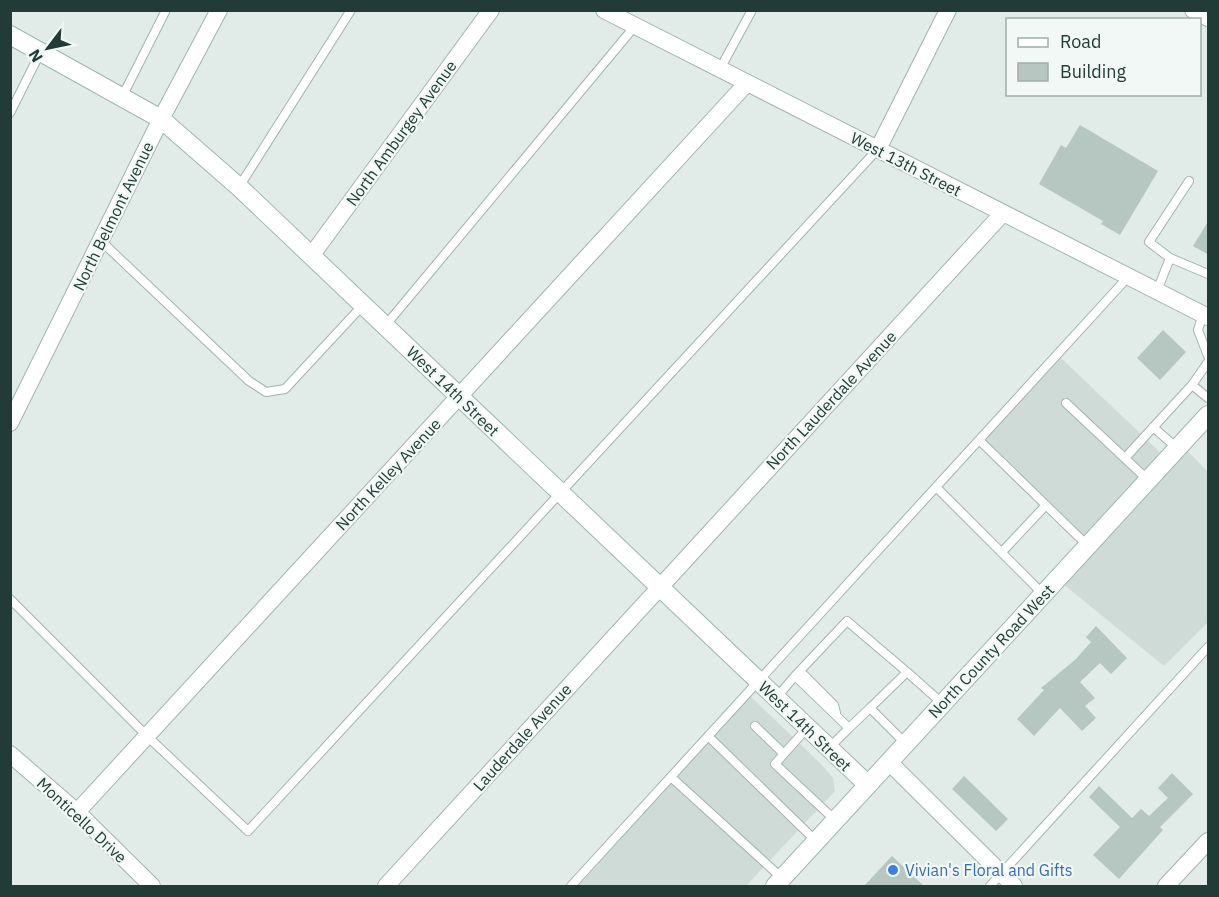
<svg xmlns="http://www.w3.org/2000/svg" width="1219" height="897" font-family="'IBM Plex Sans',sans-serif">
  <style>
    .built { fill: #cfdbd6 }
    .building { fill: #b6c6c1 }
    .lines { fill: none; stroke-linecap: round; stroke-linejoin: round }
    .lane-casing { stroke: #a4b3af; stroke-width: 10 }
    .street-casing { stroke: #a4b3af; stroke-width: 18 }
    .secondary-casing { stroke: #9fb7b0; stroke-width: 20 }
    .lane { stroke: #fff; stroke-width: 8 }
    .street { stroke: #fff; stroke-width: 16 }
    .secondary { stroke: #fff; stroke-width: 18 }
    .shop-dot { fill: #3f7fe0; stroke: #f1f8f5; stroke-width: 2 }
    .labels { text-anchor: middle; dominant-baseline: central; stroke-width: 4.5; stroke-linejoin: round; paint-order: stroke }
    .street-label { font-size: 16px; fill: #213c37; stroke: #f1f8f5 }
    .shop-label { font-size: 16px; fill: #366cbe; stroke: #f1f8f5; text-anchor: start }
  </style>
  <rect width="100%" height="100%" fill="#e1ebe7"/>
  <!-- built -->
  <path class="built" d="M1059,356l108,103 14,-15 27,28v150l-44,44 -107,-87 34,-37 -109,-102z
    M749,695l72,69 12,14 2,13 -89,95h-168z"/>
  <!-- building -->
  <path class="building" d="M1080,125l78,46 -38,64 -19,-11 2,-3 -64,-37 22,-39 5,3z
    M1209,220v35l-16,-9z
    M1163,330l23,22 -26,28 -23,-22z
    M1096,626l31,32 -16,16 -11,-11 -20,19 15,16 -10,8 11,12 -14,13 -22,-23 -26,28 -17,-17 27,-29 -3,-2 35,-29 15,-17 -5,-5z
    M1172,773l21,21 -33,33 3,3 -44,49 -26,-24 27,-28 -31,-30 10,-11 33,32 9,-9 8,7 19,-18 -10,-10z
    M964,776l44,43 -12,12 -44,-42z
    M892,856l32,30h-60z"/>
  <g class="lines">
    <defs>
      <path id="lane" d="M720,69l32,-59
        M122,97l44,-87
        M10,113l31,-62
        M239,187l112,-177
        M101,241l148,140 17,11 19,-3 78,-84
        M1170,258l-21,-16 40,-61
        M1157,291l13,-33 38,16
        M1203,314l-5,16 10,26
        M385,326l250,-300
        M1192,385l16,13
        M1066,403l82,77
        M1153,427l24,21
        M979,440l109,106
        M1125,458l67,-73 16,-23
        M936,487l107,107
        M1002,552l44,-47
        M10,599l137,137 101,95 630,-682
        M800,671l34,34 2,8
        M795,676l52,-55 60,51
        M776,698l19,-22 54,52 -20,20
        M755,726l29,28
        M807,728l-32,36 60,56
        M849,728l21,-20
        M708,736l108,105
        M906,744l-36,-36 37,-36 36,32
        M671,777l111,101
        M571,886l558,-610
        M990,886l218,-239"/>
      <path id="street" d="M604,10l604,307
        M1193,10l15,8
        M878,149l70,-139
        M311,256l180,-246
        M10,423l151,-304 58,-109
        M10,754l67,58 75,74
        M889,762l125,124
        M77,812l670,-729
        M386,886l617,-673
        M1166,886l42,-45"/>
      <path id="secondary" d="M10,35l151,84 78,68 629,598
        M775,886l433,-471"/>
    </defs>
    <!-- lane casing -->
    <use href="#lane" class="lane-casing"/>
    <!-- street casing -->
    <use href="#street" class="street-casing"/>
    <!-- secondary casing -->
    <use href="#secondary" class="secondary-casing"/>
    <!-- lane -->
    <use href="#lane" class="lane"/>
    <!-- street -->
    <use href="#street" class="street"/>
    <!-- secondary -->
    <use href="#secondary" class="secondary"/>
  </g>
  <!-- markers -->
  <circle class="shop-dot" cx="893" cy="870" r="6"/>
  <g class="labels">
    <!-- street labels -->
    <g class="street-label">
      <text transform="translate(401 133) rotate(-54)">North Amburgey Avenue</text>
      <text transform="translate(906 164) rotate(27)">West 13th Street</text>
      <text transform="translate(113 216) rotate(-64)">North Belmont Avenue</text>
      <text transform="translate(453 391) rotate(44)">West 14th Street</text>
      <text transform="translate(831 400) rotate(-47)">North Lauderdale Avenue</text>
      <text transform="translate(388 474) rotate(-47)">North Kelley Avenue</text>
      <text transform="translate(991 651) rotate(-47)">North County Road West</text>
      <text transform="translate(805 726) rotate(44)">West 14th Street</text>
      <text transform="translate(522 737) rotate(-48)">Lauderdale Avenue</text>
      <text transform="translate(82 820) rotate(43)">Monticello Drive</text>
    </g>
    <!-- shop labels -->
    <g class="shop-label">
      <text x="905" y="870">Vivian's Floral and Gifts</text>
    </g>
  </g>
  <!-- border -->
  <rect width="1219" height="897" fill="none" stroke="#213c37" stroke-width="24"/>
  <!-- legend -->
  <rect x="1006" y="18" width="195" height="78" fill="#f1f8f5" stroke="#9eada9" stroke-width="1.5"/>
  <rect x="1018" y="38" width="30" height="9" fill="#ffffff" stroke="#9eada9" stroke-width="1.5"/>
  <text x="1060" y="48" font-size="18" fill="#213c37">Road</text>
  <rect x="1018" y="63" width="30" height="18" fill="#b6c6c1" stroke="#9eada9" stroke-width="1.5"/>
  <text x="1060" y="78" font-size="18" fill="#213c37">Building</text>
  <!-- north arrow -->
  <g transform="translate(48 48) rotate(238)" stroke="#f1f8f5" stroke-width="4.5" paint-order="stroke">
  <path d="M0-4.5L10 22L0 15L-10 22Z" fill="#213c37"/>
  <text y="-9" font-size="16" font-weight="bold" text-anchor="middle" fill="#213c37">N</text>
  </g>
</svg>
